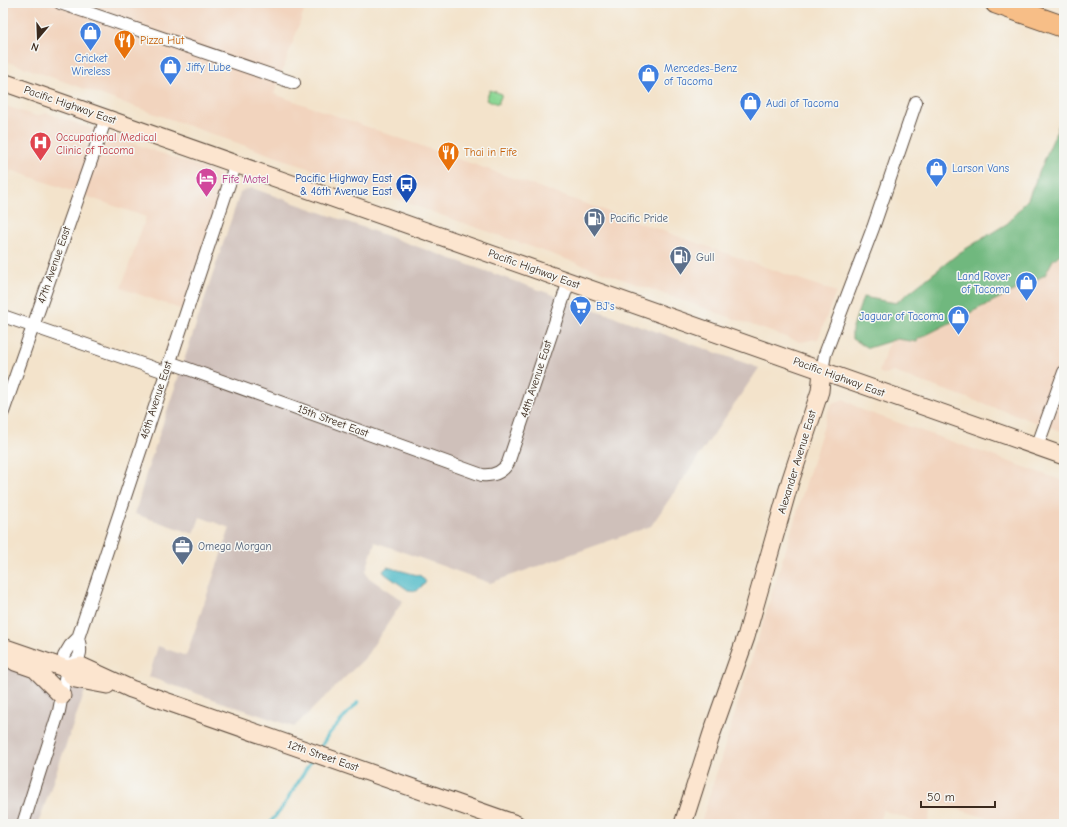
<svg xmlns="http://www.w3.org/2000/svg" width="1067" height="827" font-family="'Comic Neue',sans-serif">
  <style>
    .built { fill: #f2d4be }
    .industrial { fill: #cfc0ba }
    .green { fill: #8bd794; stroke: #638059 }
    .forest { fill: #70b87e; stroke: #56714e }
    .water { fill: #4dbac8; stroke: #447273 }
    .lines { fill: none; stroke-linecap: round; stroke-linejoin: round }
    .stream { stroke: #4dbac8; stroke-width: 3 }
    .street-casing { stroke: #574638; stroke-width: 14 }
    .secondary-casing { stroke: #574638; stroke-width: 19 }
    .highway-casing { stroke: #574638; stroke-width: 23 }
    .street { stroke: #fff; stroke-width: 12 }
    .secondary { stroke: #fce5cf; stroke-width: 17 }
    .highway { stroke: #f7be87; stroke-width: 21 }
    .labels { text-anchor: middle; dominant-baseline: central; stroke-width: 3; stroke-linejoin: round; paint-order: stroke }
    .food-label { font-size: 11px; fill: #c56008; stroke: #f6f6f2; text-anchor: start }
    .shop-label { font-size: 11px; fill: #366cbe; stroke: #f6f6f2; text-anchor: start }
    .street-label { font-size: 11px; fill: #3b2a1e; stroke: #f6f6f2 }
    .health-label { font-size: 11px; fill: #be3a42; stroke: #f6f6f2; text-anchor: start }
    .transit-label { font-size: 11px; fill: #164399; stroke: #f6f6f2; text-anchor: end }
    .hotel-label { font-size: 11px; fill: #b23c85; stroke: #f6f6f2; text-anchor: start }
    .service-label { font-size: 11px; fill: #4e5e75; stroke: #f6f6f2; text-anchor: start }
  </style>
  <rect width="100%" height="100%" fill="#f6f6f2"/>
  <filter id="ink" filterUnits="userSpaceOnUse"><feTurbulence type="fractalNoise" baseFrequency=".025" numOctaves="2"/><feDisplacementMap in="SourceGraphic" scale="8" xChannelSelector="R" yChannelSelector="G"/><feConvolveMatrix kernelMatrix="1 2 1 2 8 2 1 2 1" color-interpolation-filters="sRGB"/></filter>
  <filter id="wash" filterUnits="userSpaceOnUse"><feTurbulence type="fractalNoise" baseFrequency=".012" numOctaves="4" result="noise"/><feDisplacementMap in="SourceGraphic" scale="16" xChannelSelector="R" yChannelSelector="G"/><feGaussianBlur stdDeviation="0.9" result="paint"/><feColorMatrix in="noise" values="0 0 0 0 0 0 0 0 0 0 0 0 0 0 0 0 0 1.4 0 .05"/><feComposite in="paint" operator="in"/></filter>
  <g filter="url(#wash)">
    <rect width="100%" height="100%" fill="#f3e3cb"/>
    <!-- built -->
    <path class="built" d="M3,3h304l-33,91 562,198 -18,47 -18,3 -797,-282z
      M3,105l33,11 11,-3 164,58 8,5 4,9 -40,125 -62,-22 25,-71 -135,-47 -8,21z
      M1064,254v178l-170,-60 -11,2 -4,-2 13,-38 25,8 1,-3 127,-64 8,-15z
      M844,399l18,11 202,71v343h-60l-70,-23 -7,23h-6l-38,-14 -5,14h-173l-4,-1 128,-414 4,-6z"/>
    <!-- industrial -->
    <path class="industrial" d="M252,188l507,180 -108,158 -161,57 -115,-41 -9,29 2,6 35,24 -39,58 -70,68 -145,-50 9,-31 28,10 44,-128 -30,-11 -6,17 -59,-20 11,-40 94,-281 4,-3z
      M3,662l82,29 -47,133h-35z"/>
    <!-- green -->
    <path class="green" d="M490,90l12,4 -4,10 -12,-4z"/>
    <!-- forest -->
    <path class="forest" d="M1064,113v138l-11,9 -8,15 -127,64 -1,3 -20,-3 -29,9 -16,-9v-9l11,-33 33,6 63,-50 49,-30 20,-24z"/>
    <!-- water -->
    <path class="water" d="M387,567l34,9 5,6 -9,9 -9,-1 -23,-16 -2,-3z"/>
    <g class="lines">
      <!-- stream -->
      <path class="stream" d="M319,750l9,-15 30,-33
        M269,824l13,-16 31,-50"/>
    </g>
  </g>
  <g filter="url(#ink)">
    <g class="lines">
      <defs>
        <path id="street" d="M60,3l234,80
          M3,316l162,56
          M169,362l313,113c11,1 20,-2 26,-12l61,-182
          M822,371l3,-17 48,-126 43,-126
          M3,412l103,-294
          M1037,447l27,-75
          M67,669c13,-10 16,-15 11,-31
          M23,824l36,-113 8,-42 -3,-13 6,-10 8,-8 158,-475"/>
        <path id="secondary" d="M3,82l1061,374
          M3,647l64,22 8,10 32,6
          M15,662l20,7 27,27
          M67,669l14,-3 50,23 385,135
          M683,824l29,-91 34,-96 44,-155 30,-91 2,-20"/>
        <path id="highway" d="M996,3l68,24"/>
      </defs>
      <!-- street casing -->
      <use href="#street" class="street-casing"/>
      <!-- secondary casing -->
      <use href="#secondary" class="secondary-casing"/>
      <!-- highway casing -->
      <use href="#highway" class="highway-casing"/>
      <!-- street -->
      <use href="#street" class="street"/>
      <!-- secondary -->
      <use href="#secondary" class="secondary"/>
      <!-- highway -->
      <use href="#highway" class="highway"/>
    </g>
  </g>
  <!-- icons -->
  <defs>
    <symbol id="shop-pin" viewBox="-11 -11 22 30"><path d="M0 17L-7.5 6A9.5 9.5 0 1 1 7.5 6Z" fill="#3f7fe0" stroke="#f6f6f2"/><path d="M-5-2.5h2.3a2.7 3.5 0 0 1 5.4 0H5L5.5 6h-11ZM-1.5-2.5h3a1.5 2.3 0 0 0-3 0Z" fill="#fff"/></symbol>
    <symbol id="restaurant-pin" viewBox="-11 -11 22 30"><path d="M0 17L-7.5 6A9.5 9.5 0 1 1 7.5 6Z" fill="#e8710a" stroke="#f6f6f2"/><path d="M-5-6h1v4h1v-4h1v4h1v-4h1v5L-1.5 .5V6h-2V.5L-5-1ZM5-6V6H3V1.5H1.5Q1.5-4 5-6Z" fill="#fff"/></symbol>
    <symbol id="hospital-pin" viewBox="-11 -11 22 30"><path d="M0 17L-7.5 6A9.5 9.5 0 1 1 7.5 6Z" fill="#e0444e" stroke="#f6f6f2"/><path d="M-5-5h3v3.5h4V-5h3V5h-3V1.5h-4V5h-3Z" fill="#fff"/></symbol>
    <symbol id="hotel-pin" viewBox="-11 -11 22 30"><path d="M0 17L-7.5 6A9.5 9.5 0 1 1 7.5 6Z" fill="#d1479c" stroke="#f6f6f2"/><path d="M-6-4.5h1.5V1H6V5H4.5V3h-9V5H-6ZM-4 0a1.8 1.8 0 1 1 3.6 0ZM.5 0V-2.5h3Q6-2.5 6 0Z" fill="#fff"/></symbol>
    <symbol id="bus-pin" viewBox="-11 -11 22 30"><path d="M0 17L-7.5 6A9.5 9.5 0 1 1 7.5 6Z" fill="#1a4fb4" stroke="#f6f6f2"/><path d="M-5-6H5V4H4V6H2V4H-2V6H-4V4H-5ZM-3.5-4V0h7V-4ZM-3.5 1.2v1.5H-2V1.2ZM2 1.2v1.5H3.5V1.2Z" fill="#fff"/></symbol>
    <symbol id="fuel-pin" viewBox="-11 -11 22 30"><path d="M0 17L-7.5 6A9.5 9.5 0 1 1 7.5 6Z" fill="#5c6f8a" stroke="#f6f6f2"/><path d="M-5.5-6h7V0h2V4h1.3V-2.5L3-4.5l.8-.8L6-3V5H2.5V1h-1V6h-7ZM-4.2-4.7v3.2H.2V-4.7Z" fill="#fff"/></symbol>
    <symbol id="supermarket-pin" viewBox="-11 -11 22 30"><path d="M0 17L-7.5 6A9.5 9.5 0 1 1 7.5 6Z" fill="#3f7fe0" stroke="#f6f6f2"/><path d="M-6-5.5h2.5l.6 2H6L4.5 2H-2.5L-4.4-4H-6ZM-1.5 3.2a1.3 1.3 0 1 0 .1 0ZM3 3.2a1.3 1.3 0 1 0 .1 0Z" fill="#fff"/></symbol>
    <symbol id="office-pin" viewBox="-11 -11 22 30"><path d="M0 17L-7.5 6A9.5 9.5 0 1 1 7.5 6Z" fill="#5c6f8a" stroke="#f6f6f2"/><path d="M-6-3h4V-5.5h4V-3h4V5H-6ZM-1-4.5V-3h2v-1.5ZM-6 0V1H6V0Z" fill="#fff"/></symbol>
  </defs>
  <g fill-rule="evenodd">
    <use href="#shop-pin" x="78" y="20" width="25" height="34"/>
    <use href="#restaurant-pin" x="112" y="28" width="25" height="34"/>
    <use href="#shop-pin" x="158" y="54" width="25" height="34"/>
    <use href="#shop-pin" x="636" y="62" width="25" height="34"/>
    <use href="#shop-pin" x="738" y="90" width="25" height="34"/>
    <use href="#hospital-pin" x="28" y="130" width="25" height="34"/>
    <use href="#restaurant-pin" x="436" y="140" width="25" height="34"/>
    <use href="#shop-pin" x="924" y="156" width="25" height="34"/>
    <use href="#hotel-pin" x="194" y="166" width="25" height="34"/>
    <use href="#bus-pin" x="394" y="172" width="25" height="34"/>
    <use href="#fuel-pin" x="582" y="206" width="25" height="34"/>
    <use href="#fuel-pin" x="668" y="244" width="25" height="34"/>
    <use href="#shop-pin" x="1014" y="270" width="25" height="34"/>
    <use href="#supermarket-pin" x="568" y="294" width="25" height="34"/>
    <use href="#shop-pin" x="946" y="304" width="25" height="34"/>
    <use href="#office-pin" x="170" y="534" width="25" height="34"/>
  </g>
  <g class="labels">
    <!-- food labels -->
    <g class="food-label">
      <text x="140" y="40">Pizza Hut</text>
      <text x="464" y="152">Thai in Fife</text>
    </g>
    <!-- shop labels -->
    <g class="shop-label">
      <text x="91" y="58" text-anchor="middle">Cricket<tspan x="91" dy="13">Wireless</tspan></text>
      <text x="186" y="67">Jiffy Lube</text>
      <text x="664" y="68">Mercedes-Benz<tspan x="664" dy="13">of Tacoma</tspan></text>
      <text x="766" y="103">Audi of Tacoma</text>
      <text x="952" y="168">Larson Vans</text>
      <text x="1010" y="276" text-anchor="end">Land Rover<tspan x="1010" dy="13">of Tacoma</tspan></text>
      <text x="596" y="306">BJ's</text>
      <text x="944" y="316" text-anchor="end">Jaguar of Tacoma</text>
    </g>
    <!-- street labels -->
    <g class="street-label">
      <text transform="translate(70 105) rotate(19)">Pacific Highway East</text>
      <text transform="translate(54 265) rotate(-71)">47th Avenue East</text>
      <text transform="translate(534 269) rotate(20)">Pacific Highway East</text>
      <text transform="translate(839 377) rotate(20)">Pacific Highway East</text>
      <text transform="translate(536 379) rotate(-72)">44th Avenue East</text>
      <text transform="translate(156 400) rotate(-72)">46th Avenue East</text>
      <text transform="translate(333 421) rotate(20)">15th Street East</text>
      <text transform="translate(797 462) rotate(-73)">Alexander Avenue East</text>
      <text transform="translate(323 756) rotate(19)">12th Street East</text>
    </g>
    <!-- health labels -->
    <g class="health-label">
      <text x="56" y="137">Occupational Medical<tspan x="56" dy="13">Clinic of Tacoma</tspan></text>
    </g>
    <!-- transit labels -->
    <g class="transit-label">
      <text x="392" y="178">Pacific Highway East<tspan x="392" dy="13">&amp; 46th Avenue East</tspan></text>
    </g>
    <!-- hotel labels -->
    <g class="hotel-label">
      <text x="222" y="179">Fife Motel</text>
    </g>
    <!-- service labels -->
    <g class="service-label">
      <text x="610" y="218">Pacific Pride</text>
      <text x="696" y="257">Gull</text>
      <text x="198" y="546">Omega Morgan</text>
    </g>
  </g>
  <!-- margin -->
  <rect width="1067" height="827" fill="none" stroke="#f6f6f2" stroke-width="16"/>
  <!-- north arrow -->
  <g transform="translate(38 38) rotate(199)" stroke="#f6f6f2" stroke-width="3" paint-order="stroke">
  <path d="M0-3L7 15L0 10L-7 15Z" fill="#3b2a1e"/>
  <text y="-6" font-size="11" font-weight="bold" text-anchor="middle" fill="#3b2a1e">N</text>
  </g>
  <!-- scale -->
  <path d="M921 801v6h74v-6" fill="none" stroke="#3b2a1e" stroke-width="2"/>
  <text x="927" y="801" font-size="12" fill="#3b2a1e" stroke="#f6f6f2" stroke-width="3" paint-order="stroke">50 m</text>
</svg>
